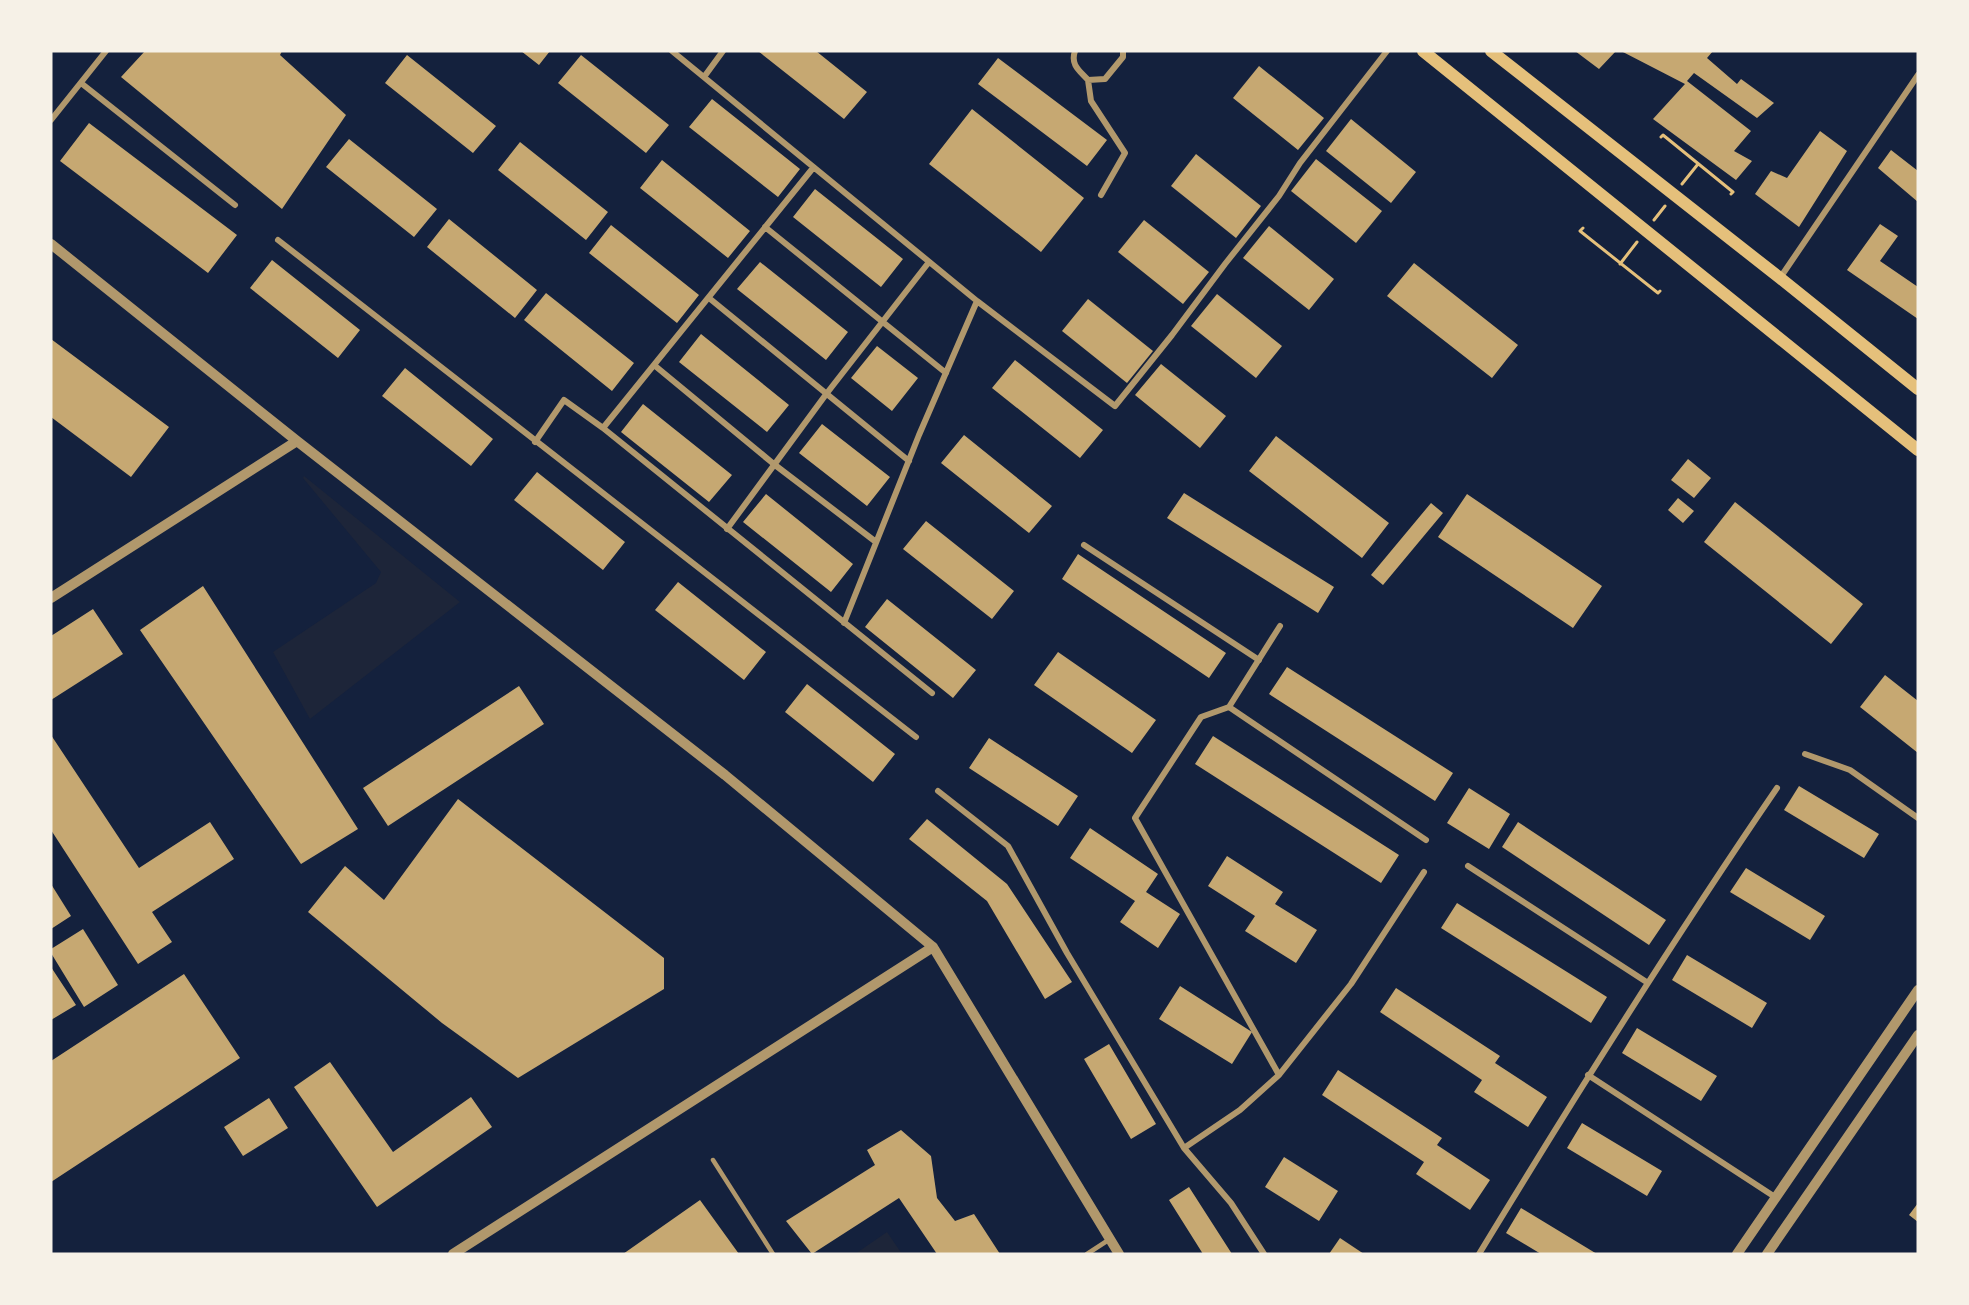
<svg xmlns="http://www.w3.org/2000/svg" width="1969" height="1305" font-family="'Space Grotesk',sans-serif">
  <style>
    .green { fill: #1d2539 }
    .building { fill: #c6a872 }
    .lines { fill: none; stroke-linecap: round; stroke-linejoin: round }
    .path { stroke: #e5c07b; stroke-width: 3 }
    .service { stroke: #b1986c; stroke-width: 4.5 }
    .minor { stroke: #b1986c; stroke-width: 6 }
    .tertiary { stroke: #b1986c; stroke-width: 10 }
    .secondary { stroke: #e5c07b; stroke-width: 12 }
  </style>
  <rect width="100%" height="100%" fill="#14213d"/>
  <!-- green -->
  <path class="green" d="M304,476l156,126 -150,117 -37,-67 103,-69 5,-11 -78,-94z
    M887,1232l15,22h-47z"/>
  <!-- building -->
  <path class="building" d="M145,51h137l-2,4 66,60 -64,94 -161,-132z
    M521,51h29l-11,14z
    M758,51h58l51,41 -23,27z
    M1575,51h41l-17,18z
    M1621,51h92l-6,7 30,26 4,-5 33,24 -17,15 -63,-45 -7,8 64,50 -17,20 18,10 -16,19 -83,-61 32,-35z
    M407,55l89,71 -23,27 -88,-70z
    M581,55l88,70 -23,28 -88,-70z
    M998,58l109,82 -20,26 -109,-82z
    M1259,66l65,52 -26,32 -65,-52z
    M712,99l88,70 -22,28 -89,-70z
    M972,109l112,89 -43,54 -112,-88z
    M1351,119l65,53 -25,31 -65,-52z
    M89,123l148,112 -29,38 -148,-112z
    M1820,131l27,20 -48,76 -44,-33 16,-23 16,7z
    M349,139l88,70 -23,28 -88,-70z
    M520,142l88,70 -22,28 -88,-70z
    M1891,150l27,21v31l-40,-34z
    M1196,154l65,52 -25,32 -65,-52z
    M1316,159l66,52 -26,32 -65,-52z
    M662,160l88,71 -22,27 -88,-70z
    M815,189l88,70 -22,28 -88,-70z
    M449,219l88,71 -22,28 -88,-71z
    M1144,220l65,52 -26,32 -65,-52z
    M1880,224l18,12 -18,25 38,26v32l-71,-49z
    M611,225l88,70 -22,28 -88,-70z
    M1269,226l65,53 -25,31 -66,-52z
    M272,260l88,70 -22,28 -88,-70z
    M760,262l88,70 -22,28 -89,-71z
    M1414,263l104,82 -26,33 -105,-82z
    M546,293l88,70 -22,28 -88,-71z
    M1217,294l65,52 -26,32 -65,-52z
    M1088,299l65,52 -26,32 -65,-52z
    M701,334l88,71 -22,27 -88,-70z
    M51,339l118,88 -38,50 -80,-60z
    M877,346l41,32 -26,33 -41,-33z
    M1015,360l88,70 -23,28 -88,-70z
    M1161,364l65,52 -26,32 -65,-53z
    M405,368l88,71 -22,27 -89,-70z
    M643,404l89,71 -23,27 -88,-70z
    M822,424l68,53 -23,29 -68,-53z
    M964,435l88,71 -23,27 -88,-70z
    M1276,436l113,87 -27,35 -113,-87z
    M1688,459l23,19 -17,20 -23,-18z
    M537,472l88,70 -22,28 -89,-70z
    M1184,493l150,94 -16,26 -151,-95z
    M766,494l87,70 -22,28 -88,-70z
    M1467,494l135,92 -29,42 -135,-91z
    M1678,498l16,13 -11,12 -15,-13z
    M1735,502l128,102 -32,40 -127,-102z
    M1431,503l12,10 -60,72 -12,-10z
    M926,521l88,70 -22,28 -89,-70z
    M1078,554l148,99 -17,25 -147,-99z
    M678,582l88,70 -22,28 -89,-70z
    M203,586l155,243 -57,35 -161,-234z
    M887,599l89,71 -23,28 -88,-71z
    M93,609l30,45 -72,46v-64z
    M1058,652l98,68 -24,33 -98,-68z
    M1287,667l166,106 -18,28 -166,-107z
    M1885,675l33,26v52l-58,-46z
    M807,684l88,70 -22,28 -88,-70z
    M519,686l25,38 -156,102 -25,-38z
    M51,735l88,133 71,-46 24,37 -82,53 20,30 -34,22 -87,-134z
    M1213,736l186,119 -18,28 -186,-119z
    M989,738l89,58 -20,30 -89,-58z
    M1799,786l80,48 -15,24 -80,-48z
    M1469,788l41,26 -21,35 -42,-26z
    M458,799l206,159v31l-146,89 -76,-55 -134,-111 37,-46 39,34z
    M927,819l80,65 65,98 -27,17 -58,-98 -78,-62z
    M1518,822l148,98 -17,25 -147,-98z
    M1090,828l68,46 -12,18 34,22 -22,34 -38,-26 15,-21 -65,-43z
    M1227,856l56,36 -8,12 42,26 -21,33 -51,-32 10,-15 -47,-30z
    M1746,868l79,48 -15,24 -80,-48z
    M51,884l20,32 -20,13z
    M1457,903l150,94 -16,26 -150,-95z
    M83,929l35,56 -34,22 -33,-54v-4z
    M1687,955l80,48 -15,25 -80,-48z
    M51,967l25,38 -25,15z
    M184,974l56,84 -189,124v-121z
    M1180,986l72,46 -20,32 -73,-45z
    M1396,988l104,68 -5,7 52,34 -19,30 -54,-35 8,-12 -102,-68z
    M1637,1028l80,48 -16,25 -79,-48z
    M1109,1044l47,80 -25,15 -47,-80z
    M330,1062l63,90 78,-55 21,30 -115,80 -83,-120z
    M1338,1070l104,68 -5,7 53,35 -20,30 -54,-36 8,-12 -102,-67z
    M269,1098l19,30 -45,28 -19,-29z
    M1582,1123l80,48 -15,25 -80,-48z
    M901,1130l30,26 6,42 18,23 19,-7 26,40h-63l-38,-56 -87,56 -26,-33 89,-56 -8,-15z
    M1284,1157l54,34 -19,30 -54,-34z
    M1189,1187l43,67h-29l-34,-54z
    M700,1200l39,54h-116z
    M1918,1203v19l-9,-7z
    M1521,1208l76,46h-56l-35,-21z
    M1340,1238l24,16h-35z"/>
  <g class="lines">
    <!-- path -->
    <path class="path" d="M1661,137l2,-2 70,57 -2,2
      M1682,184l16,-20
      M1654,220l11,-14
      M1583,228l-3,3 78,62 2,-2
      M1620,264l17,-22"/>
    <!-- service -->
    <path class="service" d="M713,1160l60,94
      M1087,1254l23,-15"/>
    <!-- minor -->
    <path class="minor" d="M672,51l305,250 138,105 57,-71 53,-71 54,-68 21,-33 87,-112
      M1075,51c-5,14 5,20 13,29l17,-1 18,-22v-6
      M704,77l19,-26
      M1088,80l3,21 34,52 -24,42
      M81,83l154,122
      M51,120l55,-69
      M765,227l181,146
      M278,240l638,497
      M1780,278l138,-203
      M709,298l200,163
      M654,365l121,100 101,77
      M603,428l210,-260
      M535,442l29,-42 39,28 329,265
      M727,529l100,-136 102,-131
      M1084,545l175,115
      M844,623l75,-188 58,-134
      M1229,707l197,133
      M1805,754l45,16 68,48
      M938,791l70,55 59,107 117,195 47,55 33,51
      M1468,866l180,117
      M1279,1075l-144,-257 66,-101 28,-10 51,-81
      M1588,1075l187,122
      M1184,1148l56,-38 39,-35 72,-91 73,-112
      M1479,1254c96,-158 194,-314 298,-466"/>
    <!-- tertiary -->
    <path class="tertiary" d="M51,244l246,197 428,334 208,172 186,307
      M51,598l246,-157
      M453,1254l480,-307
      M1737,1254l181,-264
      M1767,1254l151,-219"/>
    <!-- secondary -->
    <path class="secondary" d="M1423,51l495,399
      M1491,51l289,227 138,111"/>
  </g>
  <!-- border -->
  <rect width="1969" height="1305" fill="none" stroke="#f6f1e7" stroke-width="105"/>
</svg>
